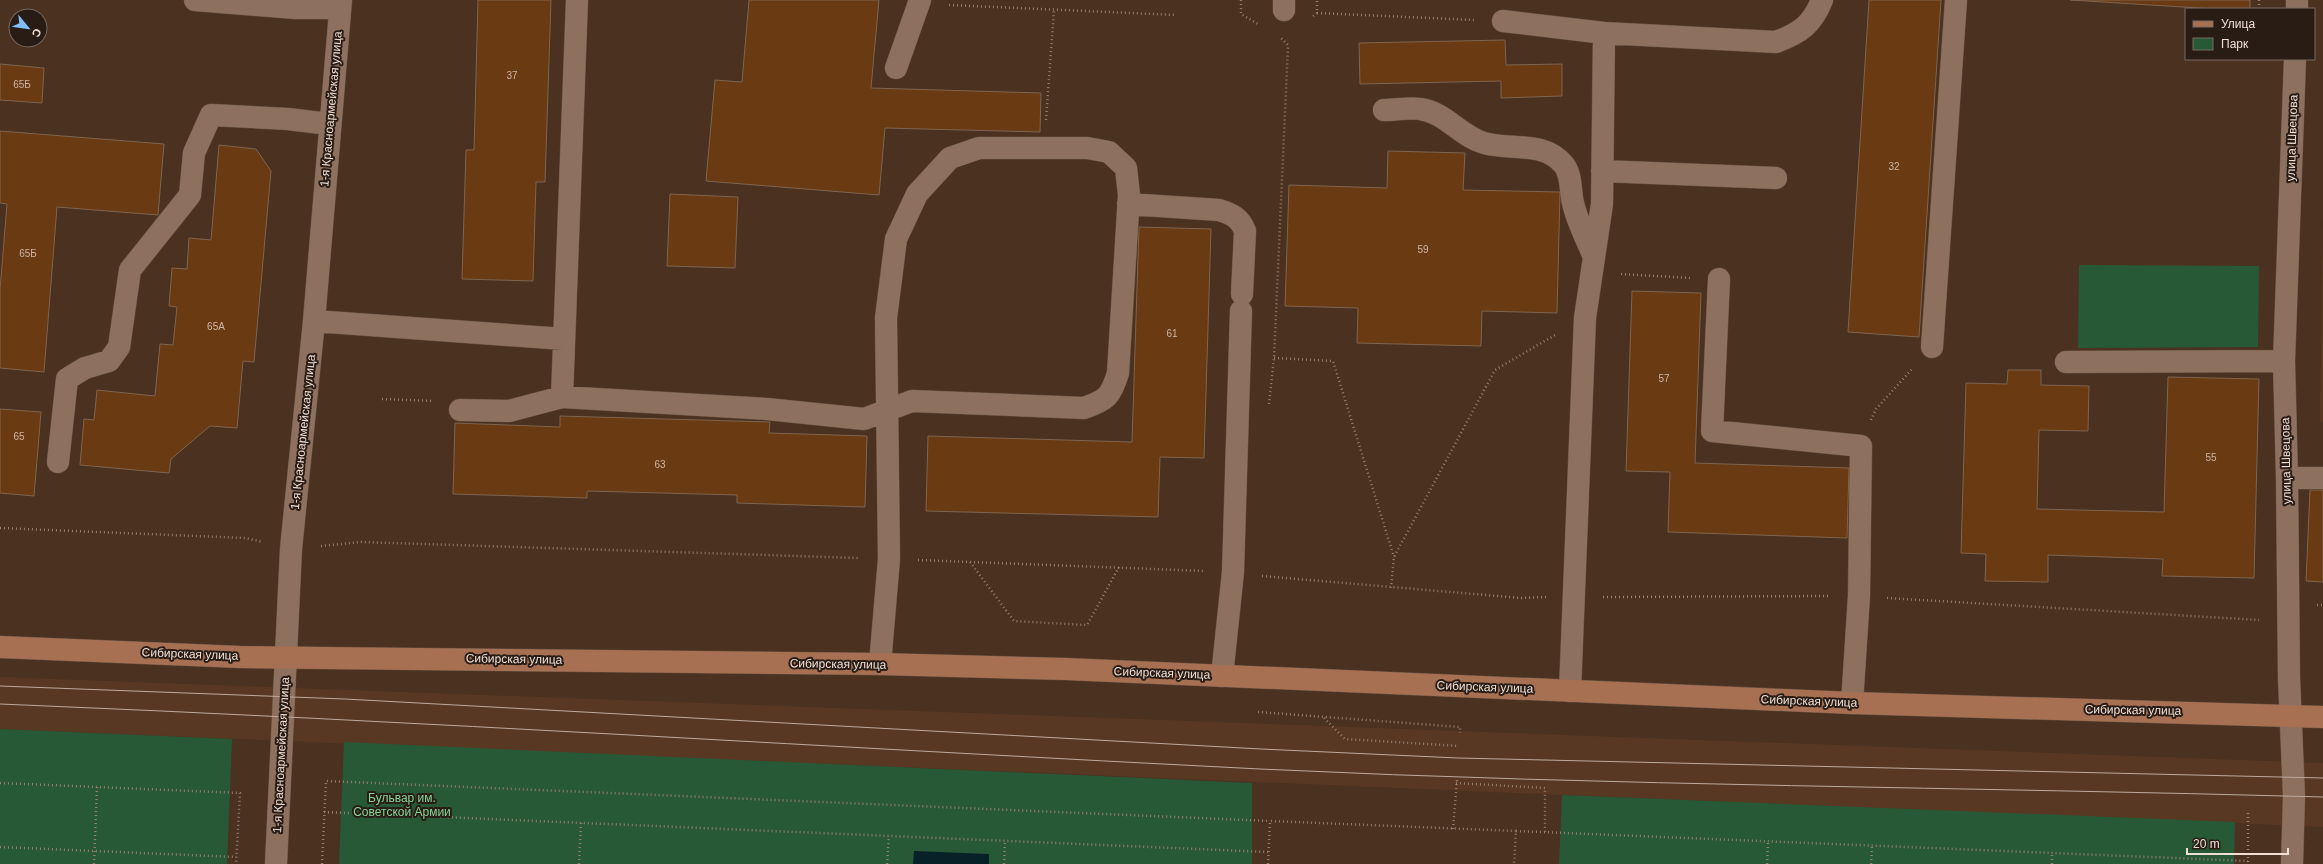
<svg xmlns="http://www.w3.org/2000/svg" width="2323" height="864" font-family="Arial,sans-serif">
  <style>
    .built { fill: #583822 }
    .green { fill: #285937 }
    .water { fill: #072128 }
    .building { fill: #6a3b12; stroke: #7f6450 }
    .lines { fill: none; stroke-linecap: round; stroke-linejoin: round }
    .minor-casing { stroke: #665041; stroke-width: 23 }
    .major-casing { stroke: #665041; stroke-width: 23 }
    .path { stroke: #947e70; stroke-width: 2.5; stroke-dasharray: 1 3; stroke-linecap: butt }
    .minor { stroke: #8d705d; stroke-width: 22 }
    .major { stroke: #a77053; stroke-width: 22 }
    .tram { stroke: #bdaa9e; stroke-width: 1 }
    .labels { text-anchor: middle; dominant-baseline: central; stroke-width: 4; stroke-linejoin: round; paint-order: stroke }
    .number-label { font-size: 10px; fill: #ceb6a4 }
    .street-label { font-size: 12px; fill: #f0dfd5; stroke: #281c15 }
    .park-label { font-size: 12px; fill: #85d49a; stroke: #281c15 }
  </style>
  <rect width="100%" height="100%" fill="#4a3120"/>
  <!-- built -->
  <path class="built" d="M2323,220v202l-3,-1z
    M0,677l2323,86v64l-2323,-98z"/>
  <!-- green -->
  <path class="green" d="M2079,265l180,1 -1,81 -180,1z
    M0,729l232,10 -5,125h-227z
    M344,742l908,41v81h-913z
    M1562,795l673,27 -1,42h-675z"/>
  <!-- water -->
  <path class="water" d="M914,851l75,3v10h-76z"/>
  <!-- building -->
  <path class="building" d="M478,0h73l-6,182h-9l-3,99 -71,-2 4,-129h8z
    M749,0h130l-8,88 170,5 -1,39 -155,-4 -6,67 -173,-14 9,-101 27,2z
    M1869,0h72l-22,337 -71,-5z
    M2070,0h180v9h-35z
    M1505,40l1,25 56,-1v32l-61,2v-17l-141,3 -1,-41z
    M0,64l44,4 -2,35 -42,-3z
    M0,131l164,13 -6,71 -101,-8 -13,165 -44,-4v-78l7,-86 -7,-1z
    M219,145l37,4 15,22 -17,191 -11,-1 -6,67 -27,-2 -39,33 -2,14 -89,-8 4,-46 10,1 3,-30 58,6 5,-52 13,1 4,-38 -8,-1 3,-38 15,1 2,-31 22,2z
    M1388,151l77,2 -2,37 97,2 -3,121 -75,-2 -1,35 -124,-3 1,-35 -73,-2 4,-121 98,3z
    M670,194l68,3 -3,71 -68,-2z
    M1139,227l72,2 -7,229 -44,-1 -2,60 -232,-6 2,-75 204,6z
    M1632,291l69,2 -6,170 154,5 -2,70 -179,-6 2,-60 -44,-1z
    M2008,370h33v15l48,1 -1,45 -49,-1 -2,79 127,3 4,-135 91,2 -5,199 -92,-2 1,-17 -115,-4v27l-63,-1 1,-27 -25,-1 5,-170 41,1z
    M0,409l41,3 -7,84 -34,-3z
    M560,416l210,6 -1,11 98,3 -2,71 -128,-4v-8l-150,-4v7l-134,-4 2,-71 105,4z
    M2310,490h13v92l-17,-1z"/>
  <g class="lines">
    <defs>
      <path id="minor" d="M195,0l100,8h45
        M2297,9v-9
        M1284,10v-10
        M1503,21l101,12 172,9c24,-9 36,-17 46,-42
        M896,68l24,-68
        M1384,110c11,0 25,-3 36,-1 25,3 40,27 64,34 27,8 60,-3 80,22 8,10 6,26 9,38 4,18 14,37 21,54
        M1602,171l174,7
        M1128,204l91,6c13,4 21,8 26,21l-3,63
        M1719,279l-7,152 149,15 -2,150 -7,107
        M314,321l250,18
        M1932,347l24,-347
        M2066,362l218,-1
        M562,397l15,-397
        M460,410l49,1 53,-14 205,12 97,10 48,-18 172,7c23,-8 27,-12 34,-35l11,-178 -3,-27 -17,-16 -22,-4h-108l-29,10 -33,36 -21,45 -10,79 3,241 -9,105
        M58,462l9,-83 18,-11 24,-7 10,-14 11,-77 60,-75 4,-42 17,-38 77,4 41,5
        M2287,478h36
        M1222,676l11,-104 8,-261
        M1570,691l15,-373 17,-114 2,-171
        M276,864l15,-315 23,-228 27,-321
        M2292,864l2,-68 -5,-118 -2,-200 -3,-117 11,-302"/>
      <path id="major" d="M0,647l240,10 640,7 186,5 786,34 471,14"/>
    </defs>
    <!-- minor casing -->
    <use href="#minor" class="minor-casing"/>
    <!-- major casing -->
    <use href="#major" class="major-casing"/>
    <!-- path -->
    <path class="path" d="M1241,0v14l17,10
      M949,5l227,10
      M2259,9v-9
      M1317,13l157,7
      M1313,16l4,-3v-13
      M1046,120l8,-110
      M1621,274l69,4
      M1274,358l59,3 61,196
      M382,399l52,2
      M1269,404l5,-46 14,-313 -7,-7
      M1871,420l5,-11 37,-41
      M0,528l245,10 18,4
      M321,546l40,-4 498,16
      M918,560l287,11
      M970,562l44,59 73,4 32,-58
      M1262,576l259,22 25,-1
      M1391,588l3,-31 101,-187 60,-35
      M1603,597l227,-1
      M1887,598l372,22
      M2317,605h6
      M1258,712l202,15v6
      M1324,718l21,21 114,7
      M0,783l240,10 -4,71
      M1456,783l89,5v44
      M324,812l944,40
      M2248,813v51
      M1453,829l4,-49
      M1516,831l732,30
      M0,847l236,10
      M94,864l3,-77
      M322,864l4,-83 944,40
      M579,864l2,-41
      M887,864l2,-28
      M1004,864l1,-23
      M1268,864l2,-43 246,10 -2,33
      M1767,864l1,-22
      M1871,864l1,-18
      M2052,864v-10"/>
    <!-- minor -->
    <use href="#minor" class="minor"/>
    <!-- major -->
    <use href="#major" class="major"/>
    <!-- tram -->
    <path class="tram" d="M0,686l345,13 916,50 197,9 865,20
      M0,704c420,17 840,44 1260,65 354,17 709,18 1063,28"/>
  </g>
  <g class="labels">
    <!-- number labels -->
    <g class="number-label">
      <text x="512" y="75">37</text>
      <text x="22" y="84">65Б</text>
      <text x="1894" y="166">32</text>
      <text x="1423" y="249">59</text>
      <text x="28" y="253">65Б</text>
      <text x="216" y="326">65А</text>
      <text x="1172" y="333">61</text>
      <text x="1664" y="378">57</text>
      <text x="19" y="436">65</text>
      <text x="2211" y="457">55</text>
      <text x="660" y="464">63</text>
    </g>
    <!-- street labels -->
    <g class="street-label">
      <text transform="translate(331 109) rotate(-85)">1-я Красноармейская улица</text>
      <text transform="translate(2292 138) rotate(-88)">улица Швецова</text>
      <text transform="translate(303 432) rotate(-84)">1-я Красноармейская улица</text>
      <text transform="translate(2286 461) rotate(-91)">улица Швецова</text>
      <text transform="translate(190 654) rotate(2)">Сибирская улица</text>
      <text transform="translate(514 659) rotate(1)">Сибирская улица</text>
      <text transform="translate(838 664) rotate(1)">Сибирская улица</text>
      <text transform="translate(1162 673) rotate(2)">Сибирская улица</text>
      <text transform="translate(1485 687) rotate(2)">Сибирская улица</text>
      <text transform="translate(1809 701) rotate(2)">Сибирская улица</text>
      <text transform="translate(2133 710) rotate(1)">Сибирская улица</text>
      <text transform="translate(281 755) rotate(-87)">1-я Красноармейская улица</text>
    </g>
    <!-- park labels -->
    <g class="park-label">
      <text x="402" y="798">Бульвар им.<tspan x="402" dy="14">Советской Армии</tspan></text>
    </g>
  </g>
  <!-- legend -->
  <rect x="2185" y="8" width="130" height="52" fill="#281c15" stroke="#786a62"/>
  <rect x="2193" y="21" width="20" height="6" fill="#a77053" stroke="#786a62"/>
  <text x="2221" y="28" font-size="12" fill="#f0dfd5">Улица</text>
  <rect x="2193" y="38" width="20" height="12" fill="#285937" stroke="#786a62"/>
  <text x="2221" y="48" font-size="12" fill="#f0dfd5">Парк</text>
  <!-- north arrow -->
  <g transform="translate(28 28) rotate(119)"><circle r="19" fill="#281c15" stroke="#786a62"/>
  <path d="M0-3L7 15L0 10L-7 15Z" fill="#81bdfa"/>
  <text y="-6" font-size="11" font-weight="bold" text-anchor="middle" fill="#f0dfd5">С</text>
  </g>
  <!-- scale -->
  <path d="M2187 848v6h101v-6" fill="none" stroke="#f0dfd5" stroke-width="2"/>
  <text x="2193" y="848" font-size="12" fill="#f0dfd5" stroke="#281c15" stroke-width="3" paint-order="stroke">20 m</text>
</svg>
